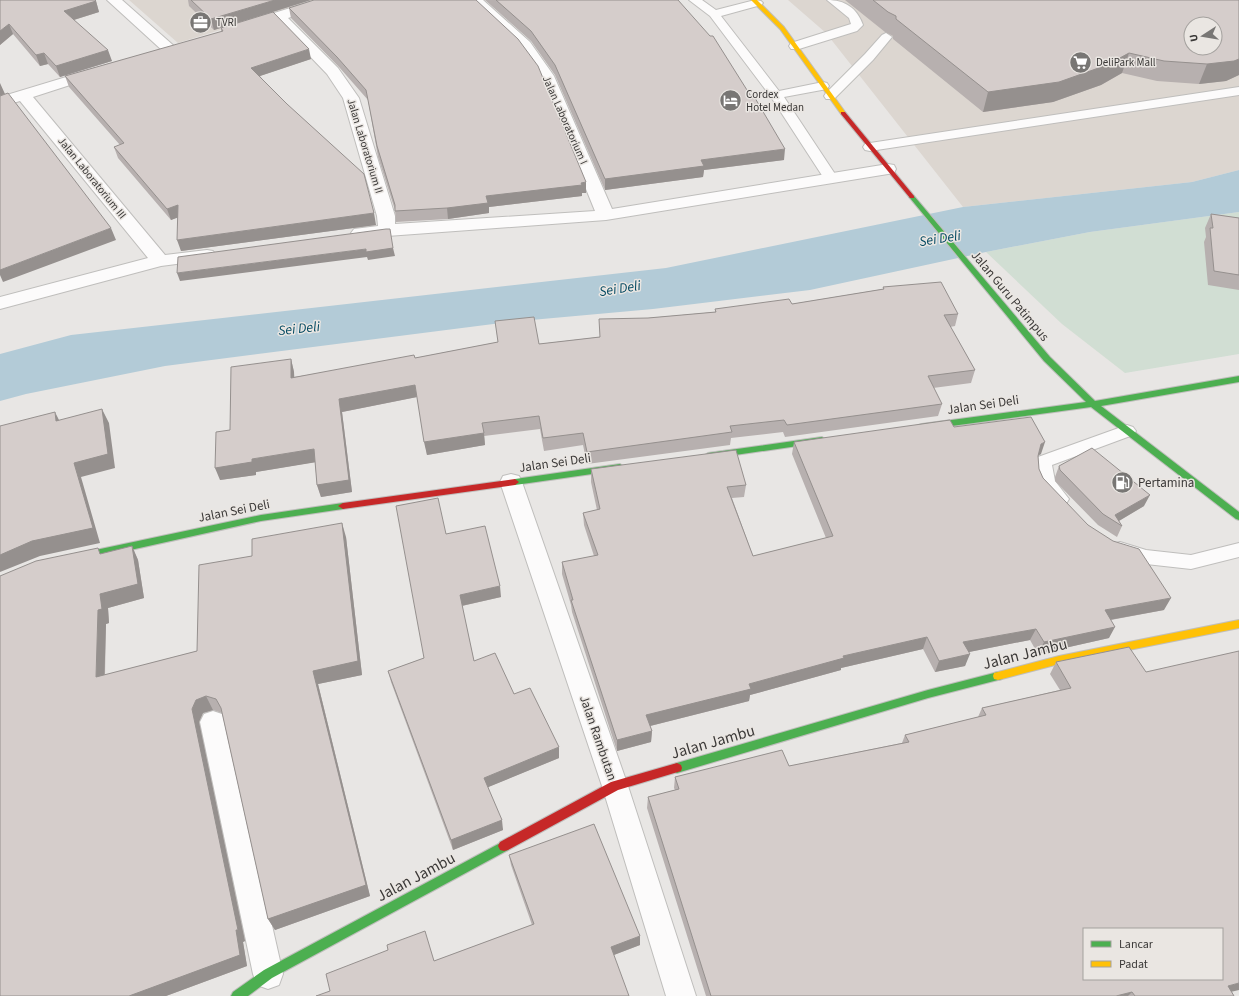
<svg xmlns="http://www.w3.org/2000/svg" width="1239" height="996" font-family="'Source Sans 3',sans-serif">
  <style>
    .built { fill: #dcd6d0; fill-rule: evenodd }
    .green { fill: #d1ded3 }
    .water { fill: #b3cbd7 }
    .lines { fill: none; stroke-linecap: round; stroke-linejoin: round }
    .lane-casing { stroke: #bfbebc; stroke-width: 2 }
    .street-casing { stroke: #bfbebc; stroke-width: 2 }
    .fast-casing { stroke: #bfbebc; stroke-width: 2 }
    .slow-casing { stroke: #bfbebc; stroke-width: 2 }
    .jam-casing { stroke: #bfbebc; stroke-width: 2 }
    .lane { fill: #fcfbfb; fill-rule: evenodd }
    .street { fill: #fcfbfb; fill-rule: evenodd }
    .fast { fill: #4caf50; fill-rule: evenodd }
    .slow { fill: #ffc107; fill-rule: evenodd }
    .jam { fill: #c62828; fill-rule: evenodd }
    .wall { fill: #b7b0af }
    .shaded-wall { fill: #95908e }
    .building { fill: #d5cdcb; stroke: #95908e; fill-rule: evenodd }
    .labels { text-anchor: middle; dominant-baseline: central; stroke-width: 3; stroke-linejoin: round; paint-order: stroke }
    .far-poi-label { font-size: 11px; fill: #3b3938; stroke: #eae6e2; text-anchor: start }
    .far-street-label { font-size: 11px; fill: #3b3938; stroke: #eae6e2 }
    .street-label { font-size: 13px; fill: #3b3938; stroke: #eae6e2 }
    .poi-label { font-size: 13px; fill: #3b3938; stroke: #eae6e2; text-anchor: start }
    .water-label { font-size: 14px; font-style: italic; fill: #004861; stroke: #eae6e2 }
    .near-street-label { font-size: 16px; fill: #3b3938; stroke: #eae6e2 }
  </style>
  <rect width="100%" height="100%" fill="#e8e6e4"/>
  <!-- built -->
  <path class="built" d="M129,0h189l-140,43z
    M788,0h451v170l-47,12 -229,25 -137,-174zM1191,24h24v24h-24z"/>
  <!-- green -->
  <path class="green" d="M1239,212v142l-114,19 -63,-49 -76,-72 104,-20z"/>
  <!-- water -->
  <path class="water" d="M1239,170v42l-149,20 -104,20 -176,38 -157,19 -144,13 -344,44 -139,28 -26,7v-47l71,-19 595,-67 297,-61 229,-25z"/>
  <g class="lines">
    <defs>
      <path id="lane" d="M689,0h13l14,10 39,-10 6,1 2,2 -2,2 -40,11 58,75 44,-9 4,1 2,3 -2,3 -43,8 53,80 -2,3h-10l-54,-83 -61,-81z
        M827,0c18,0 30,8 36,25l-6,6 -58,18h-8l-2,-3 2,-3 60,-19 -2,-6z
        M886,33l6,4 -19,23 -39,39h-8l-2,-3 2,-3 39,-39 17,-19z
        M1239,87v8l-369,56 -5,-1 -2,-3 2,-3 5,-1z
        M1127,425l6,2 3,4 -3,4 -81,30 3,16 14,18 -3,5c-21,6 -38,-31 -28,-47z
        M1120,542l26,8 45,5 48,-12v14l-48,12 -45,-5 -33,-10 -2,-5 2,-5z"/>
      <path id="street" d="M107,0h15l52,46 2,3 -2,3h-10z
        M316,0h21l-2,3 -47,15 50,50 21,30 36,118v8l200,-13 -55,-135 -20,-28 -52,-48h15l47,42 24,34 58,133 276,-45 6,1 2,4 -2,4 -6,1 -282,46 -246,18 -6,-1 -3,-4 3,-4 24,-3 -1,-10 -34,-118 -16,-24 -51,-53 -26,8 -5,-1 -2,-3 2,-3z
        M96,68l5,1 2,3 -2,3 -68,22 132,158 42,-5 6,1 3,4 -3,4 -6,1 -46,6 -161,43v-12l148,-39 -128,-157 -20,6v-10z
        M511,474l8,2 3,6 106,304 68,210h-30l-64,-210 -102,-304 3,-6z
        M213,711l9,3 4,8 57,252 -4,11 -11,4 -11,-4 -4,-11 -53,-252 4,-8z"/>
      <path id="fast" d="M912,195l2,1 136,161 45,44 144,-25v6l-138,24 138,106v8l-3,-1 -145,-112 -169,23 -3,-1 -1,-2 1,-2 3,-1 164,-22 -42,-41 -134,-163 -1,-1z
        M822,437l4,3 -1,2 -117,17 -4,-3 4,-3z
        M620,464l4,3 -4,3 -105,15 -4,-3 4,-3z
        M343,503l5,3 -5,3 -82,12 -189,42 -3,-1 -2,-3 2,-3 3,-1 189,-40z
        M998,672l4,1 1,3 -1,3 -4,1 -70,18 -251,75 -4,-2 -1,-3 1,-3 4,-2 251,-73z
        M504,841l4,1 2,4 -2,4 -236,128 -24,18h-17l2,-4 31,-22z"/>
      <path id="slow" d="M751,0h6l27,27 61,85v2h-4l-61,-85z
        M1239,620v8l-180,36 -61,16 -4,-1 -1,-3 1,-3 4,-1 61,-16z"/>
      <path id="jam" d="M841,112h4l69,84v2h-4l-69,-84z
        M515,479l4,3 -4,3 -172,24 -5,-3 5,-3z
        M677,763l4,2 1,3 -1,3 -63,19 -110,60 -4,1 -4,-1 -2,-4 2,-4 111,-60z"/>
    </defs>
    <!-- lane casing -->
    <use href="#lane" class="lane-casing"/>
    <!-- street casing -->
    <use href="#street" class="street-casing"/>
    <!-- fast casing -->
    <use href="#fast" class="fast-casing"/>
    <!-- slow casing -->
    <use href="#slow" class="slow-casing"/>
    <!-- jam casing -->
    <use href="#jam" class="jam-casing"/>
    <!-- lane -->
    <use href="#lane" class="lane"/>
    <!-- street -->
    <use href="#street" class="street"/>
    <!-- fast -->
    <use href="#fast" class="fast"/>
    <!-- slow -->
    <use href="#slow" class="slow"/>
    <!-- jam -->
    <use href="#jam" class="jam"/>
  </g>
  <!-- wall -->
  <path class="wall" d="M0,0l96,1 3,11 -25,8 38,41 -52,16 -12,-13 -8,2 -27,-32 -13,11z
    M188,0h123l-97,30 -25,-24z
    M485,0h193l106,160 -80,10 -1,7 -98,13 -50,-115 -24,-34z
    M845,0h394v75l-13,6 -27,3 -42,-3 -35,-8 -21,12 -48,17 -70,10 -90,-73v-3l-8,-4z
    M289,8l297,185h-4v3l-93,11v6l-41,6 -52,3 -1,-12 -17,-53 -10,-57 -29,-33 -48,-49z
    M221,28l90,31 -51,17 116,149 -195,26 -3,-34 -7,3 -53,-62 -4,-11 6,-2 -51,-58 -4,-11 156,-44z
    M1211,214l28,4v72l-31,-5 -4,-43 2,-5 -1,-9z
    M883,287l75,27 -3,12 -5,1 25,43 -4,13 -38,5 9,16 -4,12 -153,21 -2,-5 -52,6 -1,7 -143,19 -4,-19 -39,6 -4,-22 -56,7 1,9 -58,10 -10,-58 -75,15 10,80 -31,5 -4,-12 -2,-23 -59,10v3l-36,5 10,-50 61,-71 3,13v5l121,-19 83,-16 -3,-21 44,23 60,-7 49,-19 67,-6v-3l77,-5 91,-15z
    M954,427l87,27 -3,2 1,13 4,9 121,132 -53,10 -2,18 -71,16 -8,-14 -61,12 -4,14 -30,6 -12,-23 -82,19v2l-91,25 -1,6 -99,25 2,5 -1,11 -34,9 -45,-139 -1,-7 -9,-31v-12l32,-6 -10,-31 -1,-12 14,-3 -6,-28v-13l155,16 -2,12 -12,1 21,58 73,-18 -34,-84 2,-12z
    M1059,466l85,40 -25,15 3,5 -5,11 -19,-12 -43,-44v-4z
    M446,534l55,63 -39,9 12,55 40,33 45,64 -71,29 15,43 -50,20 -62,-168 -3,-11 36,-13z
    M346,537l16,138 -44,9 52,212 -95,34 -7,-11 -46,-206 -9,-3 -10,3 -4,9 46,219 -2,1 4,24 -81,30h-166l101,-442 31,-8 6,14 6,38 -36,10 1,15 -3,1 -1,51 92,-24 55,-95z
    M1129,647l103,345 2,4h-528l-59,-188 1,-11 27,-7 -1,-2 1,-11 114,-11 113,-23 3,-8 73,-18 4,-9 78,-18 -10,-16 6,-12z
    M509,855l131,90 -26,10 -180,6 98,-36 -21,-60z"/>
  <!-- shaded-wall -->
  <path class="shaded-wall" d="M275,0h36l-97,30 -3,-11z
    M96,1l3,11 -32,10 -3,-11z
    M9,24l4,10 -13,11v-14z
    M309,49l2,10 -57,19 -3,-10z
    M108,50l4,11 -52,16 -4,-11z
    M44,53l4,11 -8,2 -4,-11z
    M1129,53l-7,20 -21,12 -48,17 -70,10 5,-20z
    M1239,59v16l-13,6 -27,3 8,-20z
    M0,83l5,11 -5,2z
    M785,149l-1,11 -80,10 -1,7 -98,13v-11l96,-19z
    M586,182v11h-4v3l-93,11v6l-41,6 -1,-11 39,-12z
    M178,205l4,11 -11,4 -4,-11z
    M374,213l2,12 -195,26 -4,-11z
    M111,228l5,12 -113,42 -3,-7v-5z
    M393,248l2,8 -27,4 -1,-3 -187,24 -3,-8 189,-24z
    M291,359l3,13 1,18 -4,-12z
    M415,385l2,12 -75,15 10,80 -31,5 -4,-12 22,-86z
    M102,409l7,14 6,45 -34,9 19,66 -60,13 -40,16v-17l74,-92z
    M55,412l7,14 -6,-5z
    M484,433l1,12 -58,10 -3,-13z
    M1045,442l-4,12 -4,2 4,-12z
    M314,449l3,13 -61,10v3l-36,5 -5,-12 37,-9z
    M1150,495l-6,11 -27,16 -2,-7z
    M342,523l4,14 16,138 -44,9 52,212 -95,34 -7,-11 45,-248z
    M132,546l6,14 6,38 -36,10 1,15 -3,1 -2,66 -8,-13 2,-67 2,-16z
    M500,586l1,11 -40,9 -1,-11z
    M1171,598l-7,12 -66,12 7,-12z
    M1115,627l-6,11 -71,16 6,-12z
    M1036,629l-6,11 -71,14 4,-12z
    M927,637l-4,12 -82,19v2l-91,25 -1,6 -103,26v-12l103,-31 94,-28z
    M970,654l-5,12 -30,6 4,-11z
    M206,696l7,14 -10,3 -4,9 46,219 -2,1 4,24 -81,30h-37l63,-287 4,-9z
    M652,731l-1,11 -34,9v-11z
    M559,747v11l-73,30 -2,-10z
    M502,820l1,10 -50,20 -2,-10z
    M640,936v9l-29,11v-9z
    M1239,983v7l-21,5 10,-9z
    M1132,992l-4,4h-12z"/>
  <!-- building -->
  <path class="building" d="M0,0h95l1,1 -32,10 44,39 -52,16 -12,-13 -8,2 -27,-31 -9,7z
    M191,0h84l-64,19z
    M314,0h162l42,39 20,27 48,116 -5,1 1,2 -96,11 2,7 -41,5 -52,3v-6l-18,-59 -11,-56 -29,-33 -48,-49z
    M496,0h182l32,36h3l39,62h3l30,51 -84,11 3,6 -99,13 -50,-114 -24,-34z
    M873,0h366v59l-5,2 -27,3 -43,-3 -35,-8 -22,12 -48,17 -71,10 -92,-73v-3l-8,-4zM1191,24h24v24h-24z
    M273,12l36,37 -58,19 36,36 77,70 10,39 -197,27 1,-35 -11,4 -53,-62 10,-4 -59,-67 158,-45 -2,-3z
    M8,93l103,135 -111,42v-174z
    M1211,214l28,4v57l-25,-4 -4,-43h3z
    M386,229h4l3,19 -27,4v-3l-189,24 1,-16z
    M941,282l17,32 -14,1 31,55 -47,6 14,28 -155,21 -3,-5 -54,6 2,6 -145,20 -4,-19 -40,5 -4,-22 -57,7 2,10 -60,9 -9,-57 -76,14 10,81 -32,5 -3,-36 -62,10v3l-37,6 1,-36 14,-2 1,-63 60,-8v19l123,-23 1,3 83,-16 -3,-21 39,-4 5,27 61,-7 -1,-18 49,-1 68,-6 -1,-3 74,-10 3,5 92,-15 -1,-2z
    M102,409l6,45 -34,9 19,65 -61,13 -32,14v-129l55,-14 1,9z
    M1031,417l14,25 -4,2 -3,12 1,13 4,9 45,47 25,16 26,8 32,49 -66,12 10,17 -71,15 -8,-13 -73,13 7,12 -31,7 -12,-24 -84,19 1,2 -95,26 2,5 -105,26 6,16 -35,9 -46,-140h2l-11,-38 36,-7 -15,-42 17,-4 -9,-40 145,-19 10,35 -19,2 26,69 80,-20 -39,-94 156,-22 4,7z
    M1092,448l58,47 -35,20 7,11 -19,-12 -43,-44 -1,-4z
    M438,498l8,36 39,-8 15,60 -40,9 14,66 21,-8 19,41 16,-6 29,59 -75,31 18,42 -51,20 -63,-169 36,-13 -28,-152z
    M342,523l16,138 -45,10 53,214 -98,34 -47,-211 -5,-9 -10,-3 -10,4 -4,9 46,221h-2l4,25 -111,41h-129v-420l36,-15 62,-13 2,6 32,-8 6,38 -38,10 2,15 -4,1 -2,67 101,-26 2,-86 53,-9v-17z
    M1129,647l17,25 93,-21v332l-11,3 6,10h-99l-3,-4 -16,4h-405l-63,-199 31,-8 -4,-12 107,-27 7,16 120,-24 -4,-7 81,-20 -4,-7 89,-20 -15,-26zM1084,929h138v50h-138z
    M594,824l46,112 -29,11 18,49h-313l14,-5 -4,-17 62,-24 -1,-5 38,-14 9,30 100,-37 -25,-69z"/>
  <!-- icons -->
  <defs>
    <symbol id="office-disc" viewBox="-11 -11 22 22"><circle r="9.5" fill="#787674" stroke="#eae6e2"/><path d="M-6-3h4V-5.5h4V-3h4V5H-6ZM-1-4.5V-3h2v-1.5ZM-6 0V1H6V0Z" fill="#fff"/></symbol>
    <symbol id="supermarket-disc" viewBox="-11 -11 22 22"><circle r="9.5" fill="#787674" stroke="#eae6e2"/><path d="M-6-5.5h2.5l.6 2H6L4.5 2H-2.5L-4.4-4H-6ZM-1.5 3.2a1.3 1.3 0 1 0 .1 0ZM3 3.2a1.3 1.3 0 1 0 .1 0Z" fill="#fff"/></symbol>
    <symbol id="hotel-disc" viewBox="-11 -11 22 22"><circle r="9.5" fill="#787674" stroke="#eae6e2"/><path d="M-6-4.5h1.5V1H6V5H4.5V3h-9V5H-6ZM-4 0a1.8 1.8 0 1 1 3.6 0ZM.5 0V-2.5h3Q6-2.5 6 0Z" fill="#fff"/></symbol>
    <symbol id="fuel-disc" viewBox="-11 -11 22 22"><circle r="9.5" fill="#787674" stroke="#eae6e2"/><path d="M-5.5-6h7V0h2V4h1.3V-2.5L3-4.5l.8-.8L6-3V5H2.5V1h-1V6h-7ZM-4.2-4.7v3.2H.2V-4.7Z" fill="#fff"/></symbol>
  </defs>
  <g fill-rule="evenodd">
    <use href="#office-disc" x="188" y="10" width="25" height="25"/>
    <use href="#supermarket-disc" x="1068" y="50" width="25" height="25"/>
    <use href="#hotel-disc" x="718" y="88" width="25" height="25"/>
    <use href="#fuel-disc" x="1110" y="470" width="25" height="25"/>
  </g>
  <g class="labels">
    <!-- far-poi labels -->
    <g class="far-poi-label">
      <text x="216" y="22">TVRI</text>
      <text x="1096" y="62">DeliPark Mall</text>
      <text x="746" y="94">Cordex<tspan x="746" dy="13">Hotel Medan</tspan></text>
    </g>
    <!-- far-street labels -->
    <g class="far-street-label">
      <text transform="translate(565 120) rotate(66)">Jalan Laboratorium I</text>
      <text transform="translate(365 146) rotate(73)">Jalan Laboratorium II</text>
      <text transform="translate(92 178) rotate(51)">Jalan Laboratorium III</text>
    </g>
    <!-- street labels -->
    <g class="street-label">
      <text transform="translate(1010 296) rotate(50)">Jalan Guru Patimpus</text>
      <text transform="translate(983 405) rotate(-8)">Jalan Sei Deli</text>
      <text transform="translate(555 463) rotate(-8)">Jalan Sei Deli</text>
      <text transform="translate(234 511) rotate(-11)">Jalan Sei Deli</text>
      <text transform="translate(598 738) rotate(71)">Jalan Rambutan</text>
    </g>
    <!-- poi labels -->
    <g class="poi-label">
      <text x="1138" y="483">Pertamina</text>
    </g>
    <!-- water labels -->
    <g class="water-label">
      <text transform="translate(940 239) rotate(-9)">Sei Deli</text>
      <text transform="translate(620 289) rotate(-9)">Sei Deli</text>
      <text transform="translate(299 329) rotate(-6)">Sei Deli</text>
    </g>
    <!-- near-street labels -->
    <g class="near-street-label">
      <text transform="translate(1025 654) rotate(-14)">Jalan Jambu</text>
      <text transform="translate(713 742) rotate(-16)">Jalan Jambu</text>
      <text transform="translate(416 877) rotate(-28)">Jalan Jambu</text>
    </g>
  </g>
  <!-- legend -->
  <rect x="1083" y="928" width="140" height="52" fill="#eae6e2" stroke="#a4a19e"/>
  <rect x="1091" y="941" width="20" height="6" fill="#4caf50" stroke="#a4a19e"/>
  <text x="1119" y="948" font-size="12" fill="#3b3938">Lancar</text>
  <rect x="1091" y="961" width="20" height="6" fill="#ffc107" stroke="#a4a19e"/>
  <text x="1119" y="968" font-size="12" fill="#3b3938">Padat</text>
  <!-- north arrow -->
  <g transform="translate(1203 36) rotate(258)"><circle r="19" fill="#eae6e2" stroke="#a4a19e"/>
  <path d="M0-3L7 15L0 10L-7 15Z" fill="#787674"/>
  <text y="-6" font-size="11" font-weight="bold" text-anchor="middle" fill="#3b3938">U</text>
  </g>
</svg>
